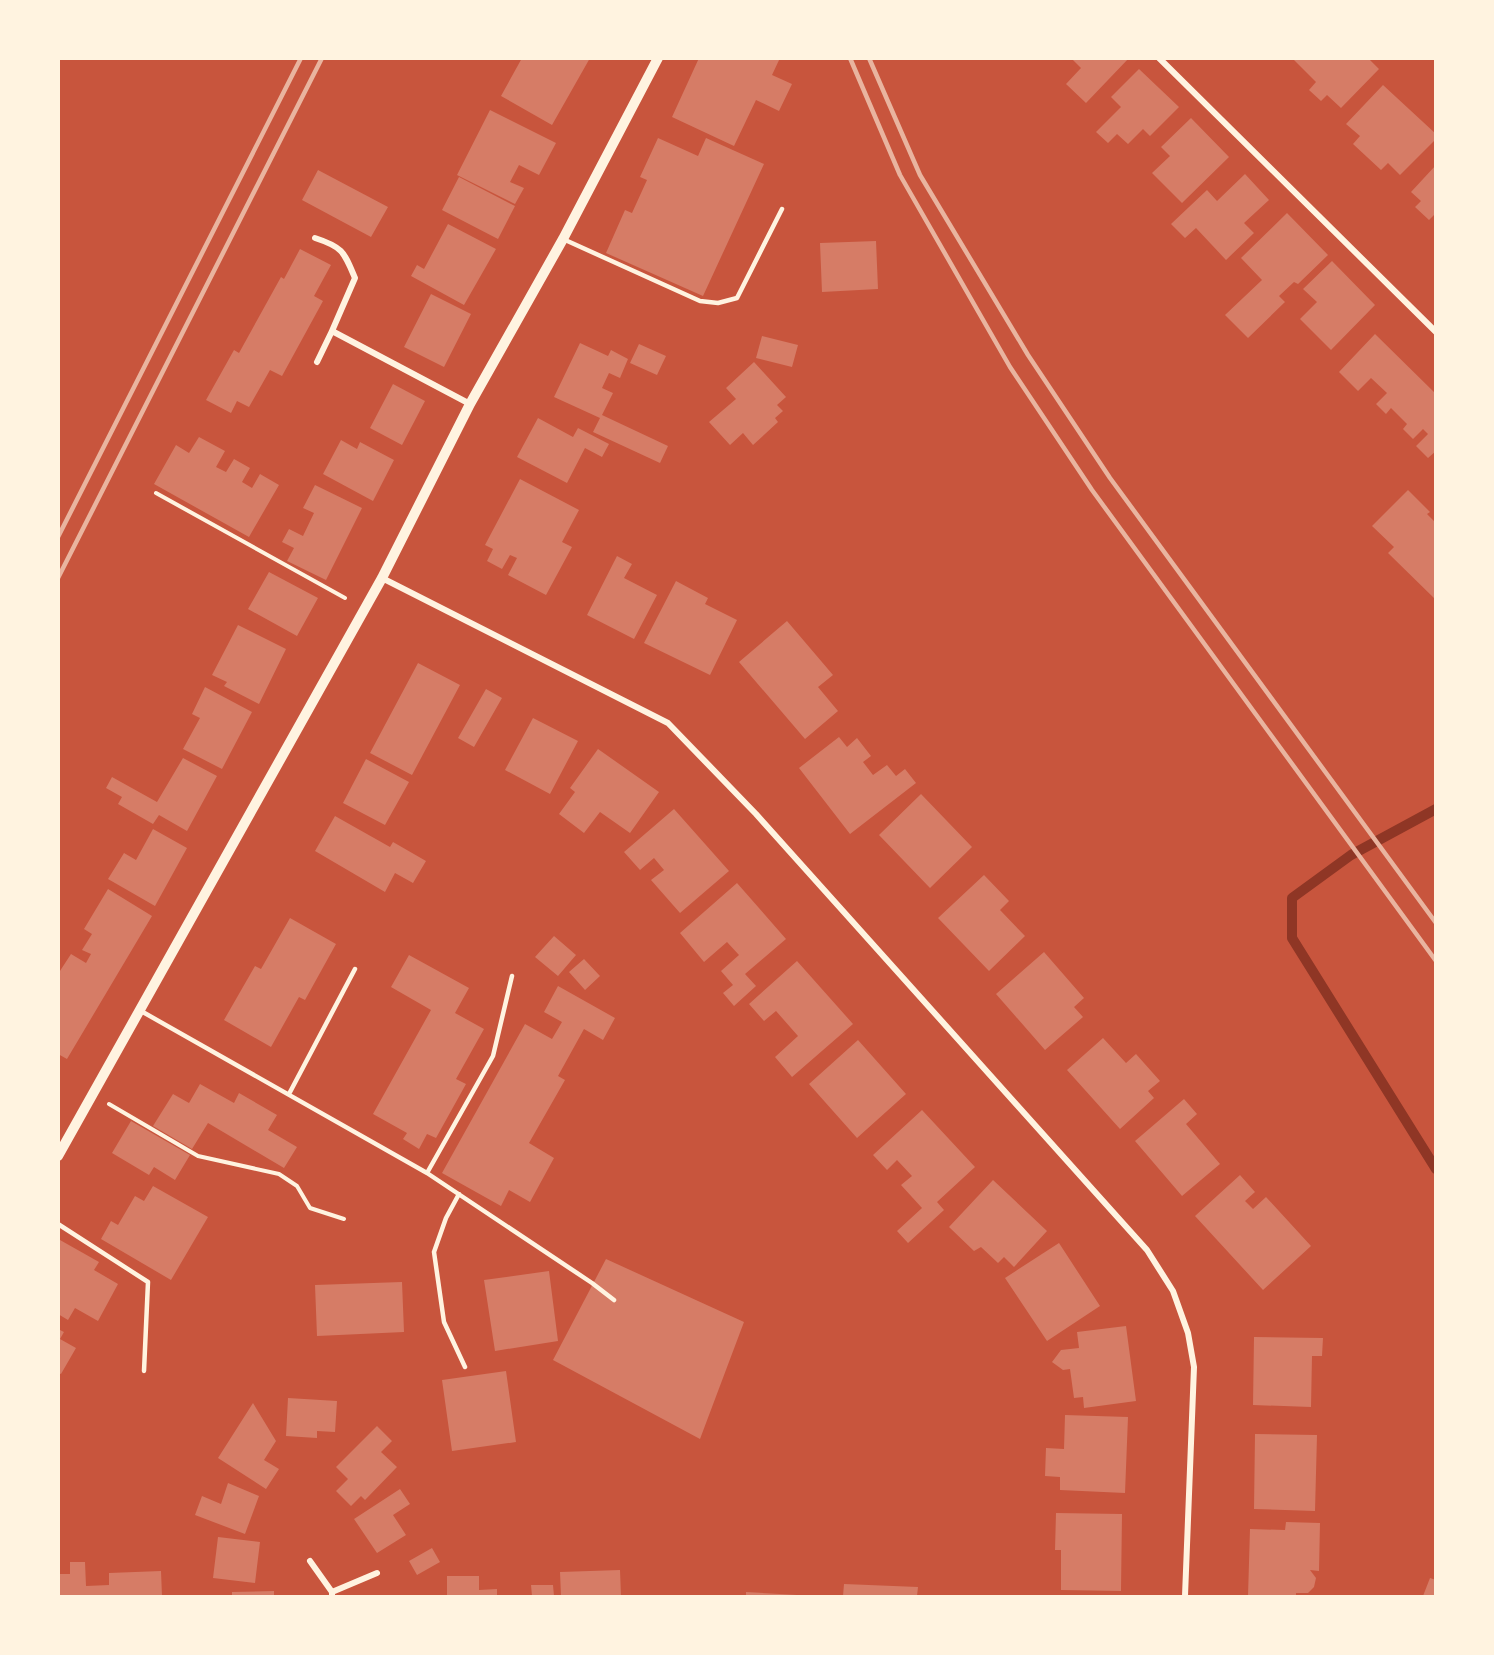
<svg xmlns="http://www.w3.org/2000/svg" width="1494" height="1655" font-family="'Alegreya Sans',sans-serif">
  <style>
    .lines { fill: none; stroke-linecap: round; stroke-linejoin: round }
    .stream { stroke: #8f3625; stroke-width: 10 }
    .building { fill: #d67c66 }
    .path { stroke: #fff3e0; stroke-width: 4 }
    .service { stroke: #fff3e0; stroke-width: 4.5 }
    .minor { stroke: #fff3e0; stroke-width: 6 }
    .tertiary { stroke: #fff3e0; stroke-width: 10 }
    .rail { stroke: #e9b49f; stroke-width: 4.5 }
  </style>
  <rect width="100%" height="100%" fill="#c8553d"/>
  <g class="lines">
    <!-- stream -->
    <path class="stream" d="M1436,809l-85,46 -59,43v40l144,231"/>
  </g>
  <!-- building -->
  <path class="building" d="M522,58h68l-38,67 -51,-29z
    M699,58h81l-8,17 20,9 -13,27 -23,-11 -22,46 -62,-29z
    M1071,58h58l-43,45 -20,-19 15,-16z
    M1292,58h76l11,11 -38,39 -14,-13 -6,6 -12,-11 7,-8z
    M1139,69l40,38 -29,29 -7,-7 -15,15 -11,-10 -9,9 -12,-11 25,-25 -10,-10z
    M1383,85l53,49v5l-36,36 -12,-12 -7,7 -28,-26 7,-8 -14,-12z
    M490,110l66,33 -17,32 -20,-10 -9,17 14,6 -9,16 -58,-29z
    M1191,118l38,39 -47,46 -30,-30 18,-17 -9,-9z
    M658,138l40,18 8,-18 58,26 -61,132 -97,-43 19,-43 7,3 15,-33 -7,-3z
    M1436,165v52l-2,-2 -5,5 -14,-13 6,-6 -10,-9z
    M318,170l70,37 -17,30 -69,-37z
    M1245,174l24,26 -25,23 10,10 -28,27 -30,-32 -11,10 -14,-14 36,-34 10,11z
    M459,177l56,29 -17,33 -56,-29z
    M1287,213l41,42 -30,29 -4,-2 -15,14 6,6 -37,36 -23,-23 37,-35 -21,-22z
    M448,224l48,25 -32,56 -53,-29 6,-11 7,4z
    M876,241l2,48 -56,3 -2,-49z
    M300,249l31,16 -17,31 9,5 -41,75 -12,-6 -21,37 -12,-6 -6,12 -25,-13 28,-50 5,3 42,-76 3,2z
    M1332,261l43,44 -44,45 -31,-31 17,-17 -14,-13z
    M431,294l40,20 -27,53 -40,-20z
    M1375,334l61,60v57l-8,7 -12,-12 12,-12 -5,-5 -10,10 -10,-10 4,-5 -16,-16 -5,6 -10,-10 11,-11 -16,-15 -13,13 -19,-19z
    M762,336l36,9 -6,22 -36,-9z
    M580,343l28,13 3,-6 17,9 -8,19 -11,-5 -7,15 11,5 -11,22 66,31 -8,17 -67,-31 7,-14 -46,-21z
    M639,344l27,12 -9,19 -27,-12z
    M754,362l32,35 -9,8 6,6 -8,7 3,4 -25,23 -10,-12 -13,12 -21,-23 27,-23 -10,-11z
    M393,384l32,17 -23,44 -32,-17z
    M538,418l35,19 5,-9 31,16 -7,13 -17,-9 -18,35 -50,-26z
    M199,437l26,14 -9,16 10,5 8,-13 16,9 -8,14 10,6 8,-14 19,11 -30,52 -95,-53 22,-39 13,8z
    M341,440l16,9 3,-7 34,18 -21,41 -50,-27z
    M520,479l59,31 -17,32 10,5 -26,48 -38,-20 9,-17 -7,-3 -8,14 -15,-8 6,-12 -8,-4z
    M315,485l47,23 -36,72 -39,-19 7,-13 -12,-6 7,-13 14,7 11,-23 -11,-5z
    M1408,490l22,22 -3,2 9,9v77l-48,-47 6,-6 -22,-21z
    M617,556l15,8 -8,14 33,17 -23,44 -47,-24z
    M269,572l49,26 -21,38 -49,-27z
    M676,581l32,17 -3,6 32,16 -27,55 -66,-32z
    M787,621l46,54 -15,12 20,24 -33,28 -66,-77z
    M238,625l48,24 -27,55 -35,-18 3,-4 -15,-7z
    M418,663l42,22 -48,90 -42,-22z
    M205,687l47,25 -30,57 -39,-20 17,-31 -8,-4z
    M486,689l16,9 -28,49 -16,-9z
    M533,718l45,23 -28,53 -45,-24z
    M839,737l8,10 10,-9 14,18 -8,6 10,13 14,-10 9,11 9,-7 11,14 -66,51 -51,-66z
    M598,749l61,43 -29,41 -30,-21 -16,21 -25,-19 16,-22 -5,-4z
    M183,758l34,18 -30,55 -28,-16 -6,9 -35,-20 4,-7 -16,-9 6,-11 45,25z
    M366,759l43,23 -24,43 -42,-22z
    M921,794l51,53 -42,41 -51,-53z
    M674,809l55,62 -49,42 -29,-33 13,-10 -10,-12 -14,12 -16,-18z
    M335,816l55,31 3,-5 33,19 -13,22 -18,-10 -10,19 -70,-41z
    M153,829l34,19 -32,58 -47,-27 16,-26 12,7z
    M984,875l25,26 -9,9 25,26 -36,35 -51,-53z
    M737,883l49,56 -41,35 11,12 -22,20 -11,-13 10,-8 -12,-14 18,-16 -12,-13 -23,20 -24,-29z
    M108,889l44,27 -85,143 -9,-5v-80l13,-20 15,9 5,-9 -9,-4 10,-16 -8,-5z
    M290,918l46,26 -31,56 -6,-3 -28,50 -47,-27 31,-54 6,3z
    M554,936l22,19 -18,21 -23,-19z
    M1044,952l40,46 -10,9 9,10 -38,33 -49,-56z
    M409,955l60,33 -14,25 29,16 -28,50 10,5 -30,54 -9,-4 -8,15 -16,-10 4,-6 -34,-19 58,-104 -40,-23z
    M584,959l16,17 -15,14 -16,-18z
    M797,961l56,63 -61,53 -17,-20 23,-21 -22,-25 -12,10 -15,-17z
    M558,986l57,32 -12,22 -19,-11 -26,47 7,4 -36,63 25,15 -24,44 -21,-12 -8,16 -59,-33 83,-149 27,15 10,-17 -18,-10z
    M1103,1038l23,25 10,-9 24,27 -12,10 6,7 -34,31 -53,-59z
    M858,1040l48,54 -49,44 -48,-54z
    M200,1084l34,19 5,-10 38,22 -9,15 29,17 -13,21 -76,-45 -16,26 -39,-23 20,-32 16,9z
    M1184,1099l13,15 -11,10 34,40 -38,32 -47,-55z
    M922,1110l53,57 -38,35 7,8 -36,33 -11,-12 25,-23 -21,-23 11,-9 -15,-16 -10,10 -14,-15z
    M131,1121l59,34 -15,25 -21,-13 -5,8 -37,-22z
    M1240,1175l15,17 -10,9 8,8 13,-12 45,49 -48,44 -68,-74z
    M993,1180l54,51 -33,36 -10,-10 -6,6 -17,-16 -7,4 -25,-24z
    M153,1186l55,31 -37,63 -70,-41 10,-18 7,4 17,-29 9,5z
    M60,1240l39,22 -5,8 24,14 -20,37 -23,-13 -7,12 -10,-6z
    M1059,1243l41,63 -53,35 -42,-63z
    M606,1259l138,63 -44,117 -147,-79z
    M549,1271l9,70 -63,10 -11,-71z
    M402,1282l2,50 -87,4 -2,-51z
    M1126,1326l10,75 -52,7 -1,-11 -9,1 -4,-29 -7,1 -11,-8 9,-12 18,-2 -2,-16z
    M58,1329l6,3 -4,7 16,9 -15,26 -3,-1z
    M1254,1337l69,1 -1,18h-10l-1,51 -58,-2z
    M506,1371l10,71 -64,9 -10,-71z
    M288,1398l49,3 -2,31 -18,-1v7l-31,-2z
    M253,1403l23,38 -12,19 15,9 -13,20 -48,-31z
    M1065,1415l63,2 -3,76 -65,-3v-13l-15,-1 1,-28 18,1z
    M377,1426l15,15 -11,11 16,15 -32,33 -4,-4 -10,10 -15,-15 12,-12 -12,-12z
    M1255,1434l62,1 -2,76 -61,-2z
    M228,1483l31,13 -14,38 -50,-19 7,-19 19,8z
    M400,1489l10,15 -17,11 13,20 -29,18 -23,-34z
    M1056,1513l66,1 -1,77 -60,-1v-40h-6z
    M1286,1522l34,1 -1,48 -9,-1 6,8 -2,9 -6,6h-12v3h-48l2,-67 35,1z
    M218,1537l42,5 -5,41 -42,-5z
    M432,1548l8,14 -23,13 -8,-14z
    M70,1562h15l1,24 23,-1v-12l52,-2 1,25h-104v-22h12z
    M620,1570l1,26h-60l-1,-24z
    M447,1576h32v14l18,-1v7h-50z
    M1430,1578l6,2v16h-13z
    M844,1584l74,3 -1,9h-74z
    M531,1585h22l1,11h-22z
    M274,1591v5h-42v-4z
    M746,1592l51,3v1h-51z"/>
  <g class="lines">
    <!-- path -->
    <path class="path" d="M156,493l189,105
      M109,1104l89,52 81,18 18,12 13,22 34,11"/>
    <!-- service -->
    <path class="service" d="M563,239l137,62 18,2 19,-5 45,-89
      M141,1011l286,162 165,110 22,17
      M289,1094l66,-125
      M427,1173l66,-117 19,-80
      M459,1194l-13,24 -12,34 10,70 21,45
      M58,1224l90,58 -4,89"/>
    <!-- minor -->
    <path class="minor" d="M1159,58l277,274
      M315,238c28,9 29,14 40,40l-23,53 138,73
      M317,362l15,-31
      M382,578l286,145 88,91 391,436 26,41 15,42 6,34 -9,229
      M310,1561l22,31v4
      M332,1592l45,-19"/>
    <!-- tertiary -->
    <path class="tertiary" d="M58,1156l324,-578 88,-174 93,-165 95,-181"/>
    <!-- rail -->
    <path class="rail" d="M850,58l50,117 110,192 82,123 344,471
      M869,58l51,117 108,180 82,123 326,445
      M58,537l243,-479
      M58,578l264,-520"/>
  </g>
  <!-- border -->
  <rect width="1494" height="1655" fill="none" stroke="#fff3e0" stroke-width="120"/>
</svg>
